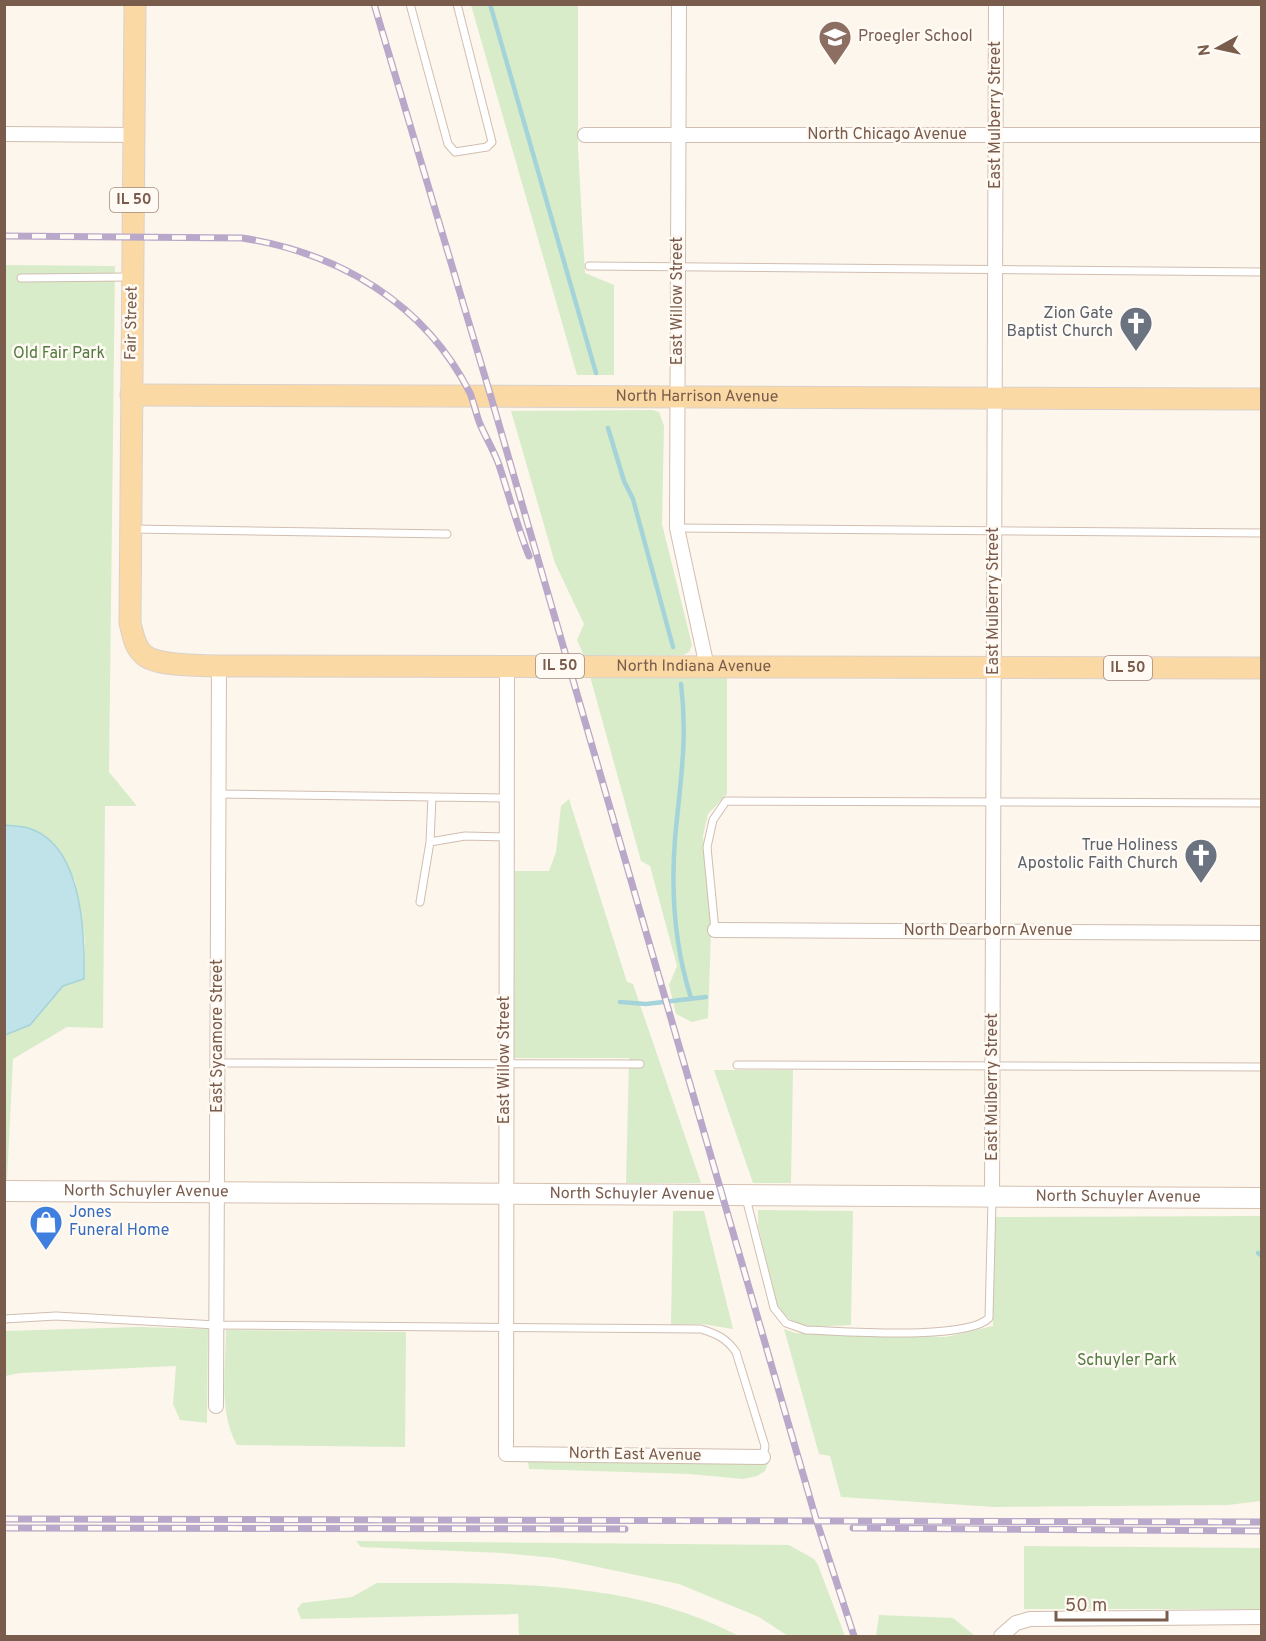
<svg xmlns="http://www.w3.org/2000/svg" width="1266" height="1641" font-family="Overpass,sans-serif">
  <style>
    .green { fill: #d8ecc9 }
    .water { fill: #bfe3e8; stroke: #a5d3da; stroke-width: 1.5 }
    .lines { fill: none; stroke-linecap: round; stroke-linejoin: round }
    .stream { stroke: #a5d3da; stroke-width: 4.5 }
    .lane-casing { stroke: #d1beb0; stroke-width: 9 }
    .street-casing { stroke: #d1beb0; stroke-width: 16 }
    .secondary-casing { stroke: #d6c0b0; stroke-width: 22 }
    .primary-casing { stroke: #dad1cd; stroke-width: 23 }
    .lane { stroke: #fff; stroke-width: 7 }
    .street { stroke: #fff; stroke-width: 14 }
    .secondary { stroke: #fff; stroke-width: 20 }
    .primary { stroke: #fbd9a5; stroke-width: 21 }
    .rail-casing { stroke: #b9a8c9; stroke-width: 7 }
    .rail { stroke: #fffaf3; stroke-width: 4.5; stroke-dasharray: 14; stroke-linecap: butt }
    .labels { text-anchor: middle; dominant-baseline: central; stroke-width: 5; stroke-linejoin: round; paint-order: stroke }
    .shield { fill: #fffaf3; stroke: #a28b7f; stroke-width: 1.5 }
    .shield-label { font-size: 15px; font-weight: bold; fill: #7a5c4d }
    .education-label { font-size: 16px; fill: #785e54; stroke: #fffaf3; text-anchor: start }
    .street-label { font-size: 16px; fill: #7a5c4d; stroke: #fffaf3 }
    .worship-label { font-size: 16px; fill: #5b616d; stroke: #fffaf3; text-anchor: end }
    .park-label { font-size: 16px; fill: #537a41; stroke: #fffaf3 }
    .shop-label { font-size: 16px; fill: #366cbe; stroke: #fffaf3; text-anchor: start }
  </style>
  <rect width="100%" height="100%" fill="#fdf6ec"/>
  <!-- green -->
  <path class="green" d="M471,5h107v144l7,124 29,12v90h-37z
    M5,265l110,1 -6,506 28,34h-32l-2,222 -36,-1 -54,32 -6,121 -3,-1 1,-144 25,-10 33,-39 21,-8 1,-38 -10,-60 -46,-52 -24,-3z
    M653,410l6,2 5,14 -2,98 30,121 -3,7 -6,3 -99,1 -7,-16 7,-16 -29,-61 -44,-152z
    M727,675v119l-19,20 -5,22 8,96 -3,86 -16,4 -16,-8 -7,-29 8,-19 -27,-100 -9,-5 -51,-185z
    M569,799l58,183 6,2 68,199h-75l3,-125h-115l1,-187h34l7,-19 5,-46z
    M714,1070h79l-2,113h-38z
    M758,1210l95,1 -2,114c-29,1 -59,8 -74,-21l-19,-79z
    M673,1211h31l29,118 -31,-5 -31,1z
    M1261,1216v285l-33,4 -233,2 -154,-10 -11,-41 -11,-2 -35,-125 11,4 151,4 47,-11v-109z
    M139,1327l69,2 -1,94 -27,-3 -7,-16 3,-38 -156,7 -15,3v-45z
    M226,1330l180,2 -1,115 -168,-2c-19,-34 -11,-77 -11,-115z
    M528,1461l240,2 -3,8 -8,5 -14,3 -53,-5 -161,-5z
    M356,1541l433,4 25,14 4,6 27,71h-57l-29,-19 -80,-33 -124,-26 -52,-5 -142,-6z
    M1024,1546l237,2v61h-237z
    M377,1583c120,0 253,-5 362,53h-220l-1,-22 -217,5 -4,-10 5,-6 50,-6z
    M879,1615l74,3 21,17 18,1h-116z"/>
  <!-- water -->
  <path class="water" d="M5,825c7,1 16,1 23,3 54,16 57,105 56,151l-21,7 -33,39 -25,10z"/>
  <g class="lines">
    <!-- stream -->
    <path class="stream" d="M490,4l106,369
      M608,428l16,53 9,18 40,148
      M681,684c7,56 -1,99 -6,155 -4,52 0,109 16,159
      M620,1002l26,2 60,-7
      M1258,1253l4,3"/>
    <defs>
      <path id="lane" d="M410,4l38,140 7,8 32,-5 5,-5 -35,-138
        M589,266l673,6
        M21,278l109,-1
        M677,528l585,5
        M132,529l315,5
        M218,794l288,4
        M430,842l2,-45
        M420,902l10,-60 35,-6 41,1
        M715,930l-8,-83 6,-27 13,-19 536,2
        M217,1063l423,1
        M737,1065l525,2
        M746,1198l28,110 12,15 20,7c37,1 160,11 183,-12l3,-118
        M4,1319l52,-3 160,9 485,4c16,5 25,9 35,23l29,94 -2,11"/>
      <path id="street" d="M679,4l-2,524 30,139
        M4,134l131,1
        M585,135h677
        M507,666l-1,788 257,3
        M715,930l547,3
        M992,1197l4,-1193
        M216,1406l3,-740
        M1001,1636l15,-13 14,-4 232,-2"/>
      <g id="secondary">
        <path id="s1" d="M4,1191l1258,7"/>
      </g>
      <g id="primary">
        <path id="s2" d="M135,4l-5,619c3,11 4,23 13,31 13,13 58,11 76,12l1043,2"/>
        <path id="s3" d="M131,395l1131,4"/>
      </g>
    </defs>
    <!-- lane casing -->
    <use href="#lane" class="lane-casing"/>
    <!-- street casing -->
    <use href="#street" class="street-casing"/>
    <!-- secondary casing -->
    <use href="#secondary" class="secondary-casing"/>
    <!-- primary casing -->
    <use href="#primary" class="primary-casing"/>
    <!-- lane -->
    <use href="#lane" class="lane"/>
    <!-- street -->
    <use href="#street" class="street"/>
    <!-- secondary -->
    <use href="#secondary" class="secondary"/>
    <!-- primary -->
    <use href="#primary" class="primary"/>
    <defs>
      <path id="rail" d="M374,4l117,393 325,1122 38,117
        M4,236l238,2c98,15 183,66 228,155 4,10 6,21 10,31 6,14 14,27 19,41 10,30 18,61 30,91
        M4,1519l1258,3
        M4,1528l621,1
        M853,1528l409,3"/>
    </defs>
    <!-- rail casing -->
    <use href="#rail" class="rail-casing"/>
    <!-- rail -->
    <use href="#rail" class="rail"/>
  </g>
  <!-- icons -->
  <defs>
    <symbol id="school-pin" viewBox="-11 -11 22 30"><path d="M0 17L-7.5 6A9.5 9.5 0 1 1 7.5 6Z" fill="#8d6e63" stroke="#fffaf3"/><path d="M0-5L7-2L0 1L-7-2ZM-4 1L0 2.5L4 1V4Q0 6-4 4Z" fill="#fff"/></symbol>
    <symbol id="church-pin" viewBox="-11 -11 22 30"><path d="M0 17L-7.5 6A9.5 9.5 0 1 1 7.5 6Z" fill="#6b7280" stroke="#fffaf3"/><path d="M-1.2-6h2.4v3.5h3.3v2.4h-3.3V6h-2.4V-.1h-3.3v-2.4h3.3Z" fill="#fff"/></symbol>
    <symbol id="shop-pin" viewBox="-11 -11 22 30"><path d="M0 17L-7.5 6A9.5 9.5 0 1 1 7.5 6Z" fill="#3f7fe0" stroke="#fffaf3"/><path d="M-5-2.5h2.3a2.7 3.5 0 0 1 5.4 0H5L5.5 6h-11ZM-1.5-2.5h3a1.5 2.3 0 0 0-3 0Z" fill="#fff"/></symbol>
  </defs>
  <g fill-rule="evenodd">
    <use href="#school-pin" x="816" y="18" width="38" height="52"/>
    <use href="#church-pin" x="1117" y="304" width="38" height="52"/>
    <use href="#church-pin" x="1182" y="836" width="38" height="52"/>
    <use href="#shop-pin" x="27" y="1203" width="38" height="52"/>
  </g>
  <g class="labels">
    <!-- shield labels -->
    <g class="shield">
      <rect x="110" y="188" width="48" height="24" rx="4.5"/>
      <rect x="536" y="654" width="48" height="24" rx="4.5"/>
      <rect x="1104" y="656" width="48" height="24" rx="4.5"/>
    </g>
    <g class="shield-label">
      <text x="134" y="200">IL 50</text>
      <text x="560" y="666">IL 50</text>
      <text x="1128" y="668">IL 50</text>
    </g>
    <!-- education labels -->
    <g class="education-label">
      <text x="858" y="37">Proegler School</text>
    </g>
    <!-- street labels -->
    <g class="street-label">
      <text transform="translate(996 115) rotate(-90)">East Mulberry Street</text>
      <text x="887" y="135">North Chicago Avenue</text>
      <text transform="translate(678 301) rotate(-90)">East Willow Street</text>
      <text transform="translate(132 323) rotate(-89)">Fair Street</text>
      <text stroke="none"><textPath href="#s3" startOffset="566">North Harrison Avenue</textPath></text>
      <text transform="translate(994 601) rotate(-90)">East Mulberry Street</text>
      <text stroke="none"><textPath href="#s2" startOffset="1206">North Indiana Avenue</textPath></text>
      <text x="988" y="931">North Dearborn Avenue</text>
      <text transform="translate(218 1036) rotate(-90)">East Sycamore Street</text>
      <text transform="translate(505 1060) rotate(-90)">East Willow Street</text>
      <text transform="translate(993 1087) rotate(-90)">East Mulberry Street</text>
      <text stroke="none"><textPath href="#s1" startOffset="142">North Schuyler Avenue</textPath></text>
      <text stroke="none"><textPath href="#s1" startOffset="628">North Schuyler Avenue</textPath></text>
      <text stroke="none"><textPath href="#s1" startOffset="1114">North Schuyler Avenue</textPath></text>
      <text transform="translate(635 1455) rotate(1)">North East Avenue</text>
    </g>
    <!-- worship labels -->
    <g class="worship-label">
      <text x="1113" y="314">Zion Gate<tspan x="1113" dy="18">Baptist Church</tspan></text>
      <text x="1178" y="846">True Holiness<tspan x="1178" dy="18">Apostolic Faith Church</tspan></text>
    </g>
    <!-- park labels -->
    <g class="park-label">
      <text x="59" y="354">Old Fair Park</text>
      <text x="1127" y="1361">Schuyler Park</text>
    </g>
    <!-- shop labels -->
    <g class="shop-label">
      <text x="69" y="1213">Jones<tspan x="69" dy="18">Funeral Home</tspan></text>
    </g>
  </g>
  <!-- border -->
  <rect width="1266" height="1641" fill="none" stroke="#7a5c4d" stroke-width="12"/>
  <!-- north arrow -->
  <g transform="translate(1218 48) rotate(262)" stroke="#fffaf3" stroke-width="4.5" paint-order="stroke">
  <path d="M0-4.5L10 22L0 15L-10 22Z" fill="#7a5c4d"/>
  <text y="-9" font-size="16" font-weight="bold" text-anchor="middle" fill="#7a5c4d">N</text>
  </g>
  <!-- scale -->
  <path d="M1056 1611v9h111v-9" fill="none" stroke="#7a5c4d" stroke-width="3"/>
  <text x="1065" y="1611" font-size="18" fill="#7a5c4d" stroke="#fffaf3" stroke-width="4.5" paint-order="stroke">50 m</text>
</svg>
